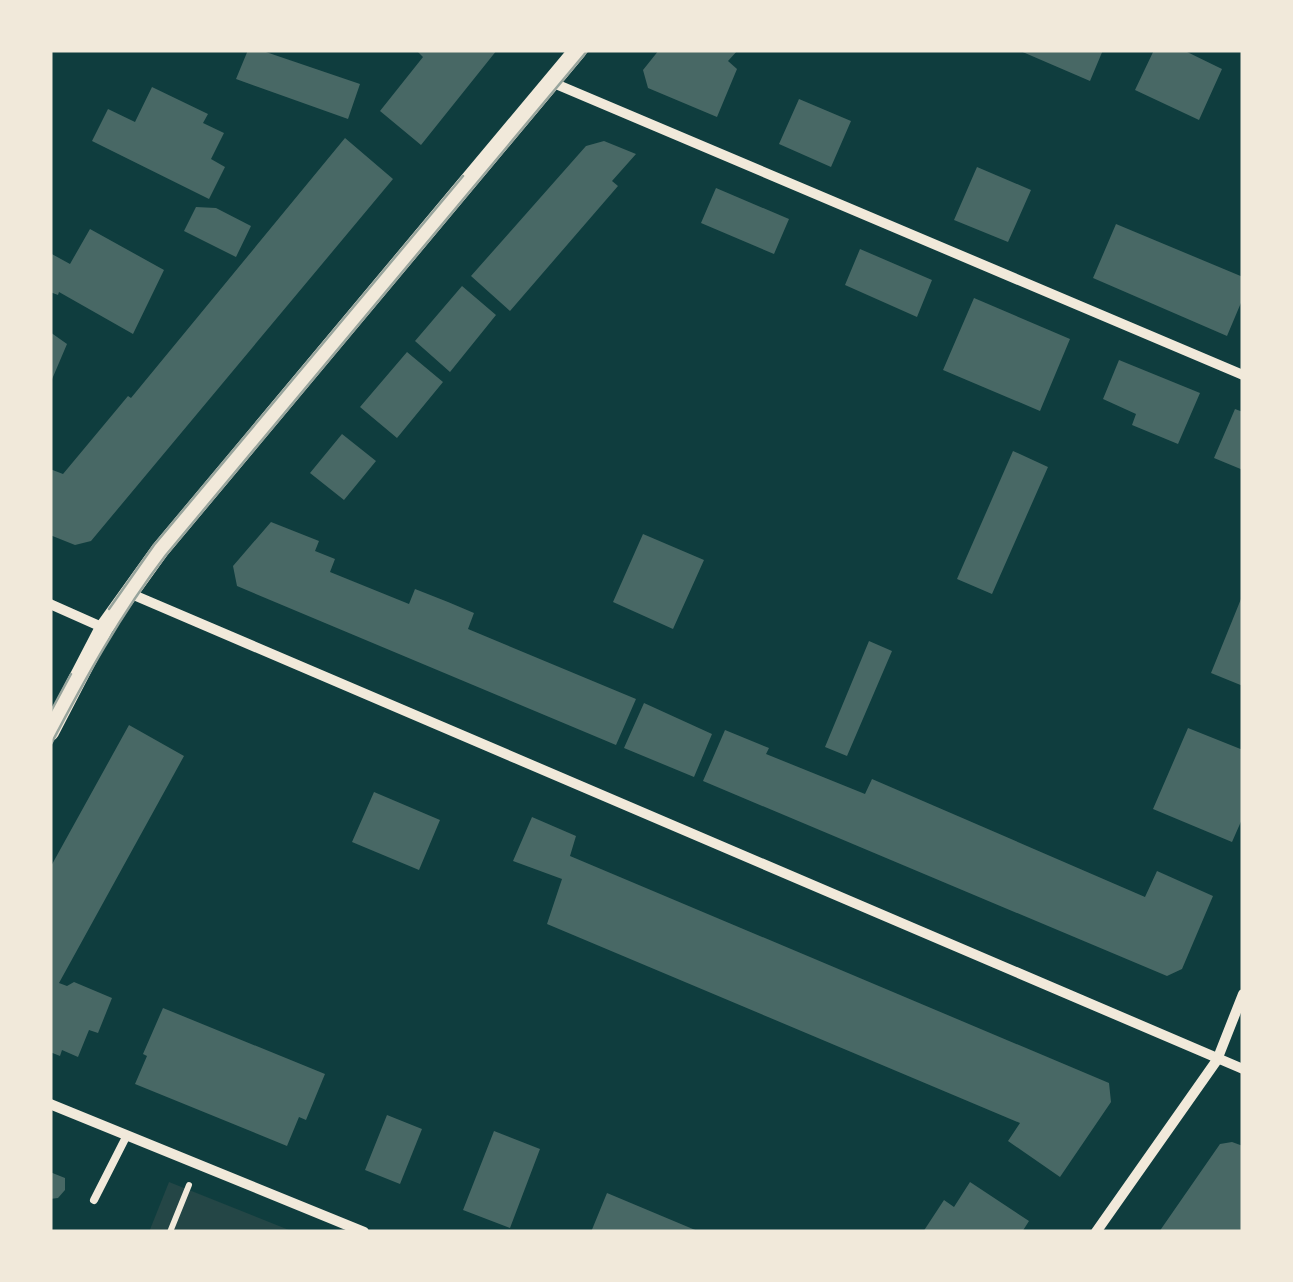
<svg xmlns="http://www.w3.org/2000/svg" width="1293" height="1282" font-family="'Public Sans',sans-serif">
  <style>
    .green { fill: #244646 }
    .building { fill: #486865 }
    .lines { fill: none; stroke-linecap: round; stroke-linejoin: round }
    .path { stroke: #f1e9da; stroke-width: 6 }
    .service { stroke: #f1e9da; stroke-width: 8 }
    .minor { stroke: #f1e9da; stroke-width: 10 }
    .tertiary { stroke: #f1e9da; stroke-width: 18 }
    .tram { stroke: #97a49c; stroke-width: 2.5 }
  </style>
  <rect width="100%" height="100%" fill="#0f3d3e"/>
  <!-- green -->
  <path class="green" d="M169,1182l125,50h-145z"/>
  <!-- building -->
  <path class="building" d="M248,50h12l100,34 -12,35 -112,-40z
    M416,50h81l-76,95 -41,-34 43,-54z
    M659,50h79l-10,11 9,8 -20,48 -69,-29 -5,-18z
    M1018,50h85l-13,31z
    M1154,50h29l39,19 -23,51 -64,-30z
    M152,87l56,27 -5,9 21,10 -13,26 14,8 -16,32 -117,-58 16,-32 27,13z
    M799,99l52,22 -20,46 -52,-23z
    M345,138l48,41 -302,362 -16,4 -25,-10v-66l13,5 65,-78 3,2z
    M604,141l32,13 -24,27 6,5 -108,125 -39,-35 115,-130z
    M977,167l54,23 -23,52 -54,-22z
    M716,188l73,31 -15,35 -73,-31z
    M196,207l20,1 35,18 -15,31 -52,-26z
    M1116,224l127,53v21l-16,38 -134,-58z
    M90,229l74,41 -31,64 -74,-42 -1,3 -8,-3v-39l20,11z
    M860,249l72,31 -15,37 -72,-32z
    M462,286l34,29 -46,57 -35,-31z
    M974,298l96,41 -30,72 -97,-41z
    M50,332l17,12 -17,40z
    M407,352l36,30 -46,56 -37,-31z
    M1119,360l81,33 -22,51 -46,-19 4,-11 -33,-15z
    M1235,409l8,3v58l-29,-12z
    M342,434l34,27 -32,39 -34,-27z
    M1013,451l35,16 -56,127 -35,-15z
    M271,522l48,19 -4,10 20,8 -5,13 79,32 6,-15 33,13 26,11 -6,16 168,70 -20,46 -379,-159 -4,-20z
    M643,534l61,26 -31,69 -60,-27z
    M1243,594v92l-32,-13z
    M869,641l23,10 -45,105 -22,-9z
    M644,703l68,31 -18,43 -70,-29z
    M129,725l55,31 -125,227 8,3 7,-4 38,16 -14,35 -9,-3 -11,27 -16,-7 -2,6 -10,-4v-184z
    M1188,728l55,22v67l-11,25 -79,-33z
    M725,730l44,18 -3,6 99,40 7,-15 273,118 12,-26 56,25 -31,73 -15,7 -464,-195z
    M374,792l66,28 -21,50 -67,-28z
    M532,817l44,19 -6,20 539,227 2,19 -51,75 -52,-36 12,-18 -473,-199 15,-45 -49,-18z
    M163,1008l162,66 -19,46 -7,-3 -12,29 -152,-62 12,-28 -4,-2z
    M387,1115l35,14 -22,55 -35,-14z
    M494,1131l46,18 -30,79 -47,-18z
    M1232,1142l11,4v86h-84l61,-88z
    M50,1172l15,6v12l-7,8 -8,1z
    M970,1182l59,39 -7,11h-99l21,-32 10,7z
    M607,1193l93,39h-109z"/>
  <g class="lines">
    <!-- path -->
    <path class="path" d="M170,1232l19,-47"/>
    <!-- service -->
    <path class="service" d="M94,1200l32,-63"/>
    <!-- minor -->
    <path class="minor" d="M551,82l692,293
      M129,593l1114,476
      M50,604l54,24
      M50,1104l314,128
      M1096,1232l121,-172 26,-66"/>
    <!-- tertiary -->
    <path class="tertiary" d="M50,732l54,-104 56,-78 418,-500"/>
    <!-- tram -->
    <path class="tram" d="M109,609l45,-64 309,-369
      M50,713l21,-39
      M50,746c35,-67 70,-131 116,-191l422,-505"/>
  </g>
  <!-- border -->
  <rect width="1293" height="1282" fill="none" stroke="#f1e9da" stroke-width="105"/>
</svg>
